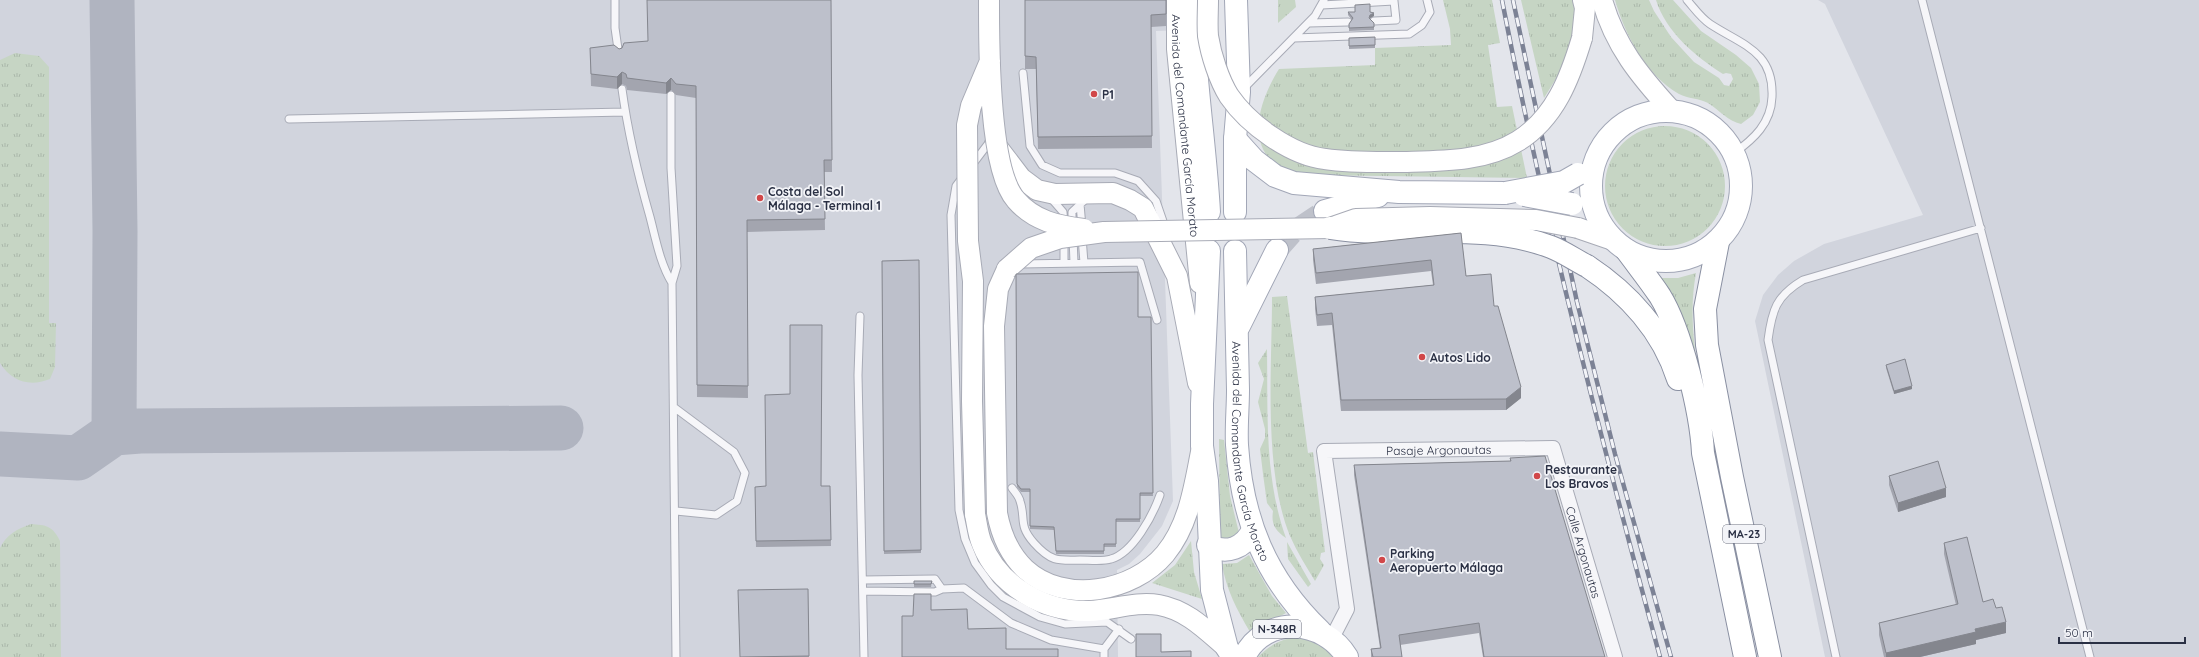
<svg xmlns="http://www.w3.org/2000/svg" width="2199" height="657" font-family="Quicksand,sans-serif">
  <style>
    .built { fill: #d1d4dd }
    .grass { fill: url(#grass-tufts) }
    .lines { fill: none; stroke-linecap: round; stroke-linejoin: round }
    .taxiway { stroke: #b0b4c0; stroke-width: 45 }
    .primary-tunnel { stroke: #bec1ca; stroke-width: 22; stroke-dasharray: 22 11; stroke-linecap: butt }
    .lane-casing { stroke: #a8abb6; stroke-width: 9 }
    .street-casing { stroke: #a8abb6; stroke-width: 16 }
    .secondary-casing { stroke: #a8abb6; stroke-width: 22 }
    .primary-casing { stroke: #a2a7b7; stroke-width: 24 }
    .highway-casing { stroke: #8a90a2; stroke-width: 24 }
    .lane { stroke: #f6f6f9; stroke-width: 7 }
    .street { stroke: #f6f6f9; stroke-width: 14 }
    .secondary { stroke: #fff; stroke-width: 20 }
    .primary { stroke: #fff; stroke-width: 22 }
    .highway { stroke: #fff; stroke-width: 22 }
    .rail-casing { stroke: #7c8295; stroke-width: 4.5 }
    .rail { stroke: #f3f4f8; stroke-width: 3; stroke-dasharray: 9; stroke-linecap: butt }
    .secondary-bridge-casing { stroke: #a8abb6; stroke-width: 22; stroke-linecap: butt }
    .primary-bridge-casing { stroke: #a2a7b7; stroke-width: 24; stroke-linecap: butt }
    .highway-bridge-casing { stroke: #8a90a2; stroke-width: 24; stroke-linecap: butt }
    .secondary-bridge { stroke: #fff; stroke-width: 20 }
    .primary-bridge { stroke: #fff; stroke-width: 22 }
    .highway-bridge { stroke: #fff; stroke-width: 22 }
    .wall { fill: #a3a5af }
    .shaded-wall { fill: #84868e }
    .building { fill: #bdc0cb; stroke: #84868e }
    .poi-dot { fill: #d14749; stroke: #f3f4f8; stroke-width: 1.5 }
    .labels { text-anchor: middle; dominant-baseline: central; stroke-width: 3.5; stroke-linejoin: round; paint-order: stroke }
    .shield { fill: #f3f4f8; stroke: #666b7a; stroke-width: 1 }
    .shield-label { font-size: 11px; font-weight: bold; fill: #2a3044 }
    .poi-label { font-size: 12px; font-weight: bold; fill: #2a3044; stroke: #f3f4f8; text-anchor: start }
    .street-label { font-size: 12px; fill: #2a3044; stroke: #f3f4f8 }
  </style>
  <defs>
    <pattern id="grass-tufts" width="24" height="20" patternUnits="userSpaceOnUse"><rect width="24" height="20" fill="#c6d5c4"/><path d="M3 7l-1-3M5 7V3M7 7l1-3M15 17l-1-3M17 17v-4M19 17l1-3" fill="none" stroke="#aab7aa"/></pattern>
  </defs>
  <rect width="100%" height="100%" fill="#e3e5eb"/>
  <!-- built -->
  <path class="built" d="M0,0h1184v30l-28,1 17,470 -11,25 -22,28 -11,10 -12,6 1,87h-1118z
    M1818,0h381v657h-374l-70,-336 8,-26 15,-20 16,-14 30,-17 99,-29 -98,-211z"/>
  <!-- grass -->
  <path class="grass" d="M1278,0h17l1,7 -18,16z
    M1443,0h49l8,43 -12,2 9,62 15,-1 15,72 -220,-3c-9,-3 -24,-5 -32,-11 -30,-24 -13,-68 4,-95l96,-4v-17l76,-3 -1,-16z
    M1521,0h52l3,17 -9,44 -23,37z
    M1615,0h34l5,11 17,26 23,25 25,16 5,7 5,1 4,-7 -2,-5 -5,-1 -3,1c-27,-17 -57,-42 -67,-74h17l28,31 35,24 15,13 8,16 1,18 -7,13 -12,9c-13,-3 -22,-14 -33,-21 -9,-5 -20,-4 -29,-9 -33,-19 -54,-59 -64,-94z
    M15,53l24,3 10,11v256h7l-1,44 -5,12c-20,8 -38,3 -50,-16v-303z
    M1605 186a60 60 0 1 1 120 0a60 60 0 1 1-120 0Z
    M1696,273c-7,38 -2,70 3,107l-40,-102h19z
    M1287,296l21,157 5,-1 12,100 -4,1 -1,6 4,6 -9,16c-9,-15 -18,-29 -25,-45 -27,-66 -18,-168 -18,-239z
    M1267,349c1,63 -3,128 19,189 -11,-8 -15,-14 -13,-27l-6,-8 -4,-29 -3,-25 5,-11v-9l-7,-27 6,-23 -6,-16z
    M1219,439l5,1 6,56 10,41 -10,6 -10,-4z
    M31,524c15,1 22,2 29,17l1,116h-61v-109c6,-13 17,-19 31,-24z
    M1191,541l3,31 8,27 -50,-16 23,-18z
    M1287,542l24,42 -3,3 -20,-28z
    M1249,555l23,41 14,17 -36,19c-13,-22 -24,-43 -28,-68l15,-1z
    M1296,637l23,6 15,14h-76c12,-12 21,-17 38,-20z"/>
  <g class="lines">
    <!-- taxiway -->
    <path class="taxiway" d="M112,0l3,231 -1,202
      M0,454l78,4 36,-25 26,-2 421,-3"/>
    <!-- primary-tunnel -->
    <path class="primary-tunnel" d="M1277,250l16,-18 32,-21"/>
    <defs>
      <path id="lane" d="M615,0v28l4,28
        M1687,0c7,8 14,18 23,24 32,21 64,27 62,73 -1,26 -18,42 -38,56
        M1922,0l168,657
        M1322,5l72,-4 2,19 -22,1
        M1309,23l39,-1
        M1294,38l115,-4 13,-9 8,-13 -3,-12
        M1023,73l7,73 12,19 18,8h55l23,8 18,20 10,29
        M1244,88l71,-72 9,-16
        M622,89c6,44 16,86 28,128 6,23 10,46 22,66
        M671,95v73l6,98 -5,17 4,374
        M289,119l336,-7
        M972,165l19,-25
        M962,178l-6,8 -5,29 8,295 6,29 10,24 16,22 12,12 37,20 25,7 42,-2 24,17
        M1050,197l13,15 1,12
        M1080,204l2,23
        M1072,227v-15l15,-14
        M1073,237l1,26
        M1082,237l2,26
        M1064,263v-25
        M1019,266l2,-2 119,-2 17,58
        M860,316l-2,59 6,282
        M675,408l59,44 11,21 -8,28 -21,14 -40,-4
        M1012,488c2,3 7,8 8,13 6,18 -2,24 14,42 16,18 23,18 46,17 9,0 22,2 31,-1 22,-6 42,-44 49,-64
        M863,580l72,-1 7,10
        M863,591l72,1 7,-3 22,-1 47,35 40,17 53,9
        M1104,657v-8l15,-20
        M1836,657l-68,-317c4,-30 8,-44 35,-60l178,-52"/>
      <g id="street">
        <path id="s1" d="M1332,638l15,-29 -23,-158 229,-3 62,209"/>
      </g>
      <g id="secondary">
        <path id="s2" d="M1177,0v49l23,234"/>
        <path d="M1602,0c13,46 38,76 69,110"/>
        <path d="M1582,38l3,-30 -2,-8"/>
        <path d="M995,144l26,34 16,12 18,4 58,-1 17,7 13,8 34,68 21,107"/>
        <path d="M1578,228l35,12"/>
        <path d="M1007,269l-9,20 -4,37 3,187c4,21 12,41 28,56 39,36 108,23 140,-15 24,-29 29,-67 36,-102"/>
        <path d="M975,514c2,10 3,21 7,30 17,42 62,68 107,67 23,-1 47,-10 70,-6 28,5 47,25 68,43"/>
      </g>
      <g id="primary">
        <path d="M1193,0c0,71 12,141 16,212"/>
        <circle cx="1666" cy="186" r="75"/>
        <path d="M1235,139l19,21 21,16 19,7 105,9 106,1"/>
        <path d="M1325,211l53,-15"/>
        <path d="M1235,212v-73l4,-47 -3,-92"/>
        <path d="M1209,251l-7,153v42l5,35 5,109 15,58 6,9"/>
        <path id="s3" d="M1235,251c1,46 2,93 3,139 0,18 -2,37 -1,55 5,75 29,134 83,186"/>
        <path d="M1239,326l38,-76"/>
        <path d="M1208,545c19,10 36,3 45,-15"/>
        <path d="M1244,657c21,-43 80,-38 103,0"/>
      </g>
      <path id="highway" d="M1718,242l-13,67 2,36 25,132 38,180
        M1627,251c11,15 23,30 33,45 21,34 41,116 43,157l42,204
        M1587,266c41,27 76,65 91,113"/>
    </defs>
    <!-- lane casing -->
    <use href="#lane" class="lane-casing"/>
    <!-- street casing -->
    <use href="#street" class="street-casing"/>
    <!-- secondary casing -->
    <use href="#secondary" class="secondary-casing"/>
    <!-- primary casing -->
    <use href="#primary" class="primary-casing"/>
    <!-- highway casing -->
    <use href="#highway" class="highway-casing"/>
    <!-- lane -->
    <use href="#lane" class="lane"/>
    <!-- street -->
    <use href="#street" class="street"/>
    <!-- secondary -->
    <use href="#secondary" class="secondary"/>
    <!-- primary -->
    <use href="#primary" class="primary"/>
    <!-- highway -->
    <use href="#highway" class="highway"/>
    <defs>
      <path id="rail" d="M1502,0c43,222 99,439 158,657
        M1513,0l64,302 38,152 56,203"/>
    </defs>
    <!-- rail casing -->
    <use href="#rail" class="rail-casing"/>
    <!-- rail -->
    <use href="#rail" class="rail"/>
    <defs>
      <path id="secondary-bridge" d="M989,0c0,44 -1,169 27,200 18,21 42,26 68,29
        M1208,0c0,12 -1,25 0,36 3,19 11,44 21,60 20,29 62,59 96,63 27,4 55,3 82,3 37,-1 79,-1 111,-21 37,-23 52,-63 64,-103
        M1007,269l24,-21 29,-10 44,-6 226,-4 26,-9 74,-2 106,3 42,8
        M975,514l-3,-113 1,-120 -5,-40 -1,-116 4,-19 19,-45"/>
      <path id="primary-bridge" d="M1505,193l59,-11 14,-8
        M1524,195l48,9"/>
      <path id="highway-bridge" d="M1330,228c73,12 150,-8 221,19 13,5 24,13 36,19"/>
    </defs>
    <!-- secondary-bridge casing -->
    <use href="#secondary-bridge" class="secondary-bridge-casing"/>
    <!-- primary-bridge casing -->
    <use href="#primary-bridge" class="primary-bridge-casing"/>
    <!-- highway-bridge casing -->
    <use href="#highway-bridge" class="highway-bridge-casing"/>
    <!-- secondary-bridge -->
    <use href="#secondary-bridge" class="secondary-bridge"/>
    <!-- primary-bridge -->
    <use href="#primary-bridge" class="primary-bridge"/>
    <!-- highway-bridge -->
    <use href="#highway-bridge" class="highway-bridge"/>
  </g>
  <!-- wall -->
  <path class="wall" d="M831,0l1,172h-8l1,58 -78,2 1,166 -51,-1 -1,-299 -20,-3 -5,-5 -5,4 -39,-4 -1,-4 -4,-2 -5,5 -26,-3 -1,-38 29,1 29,-8z
    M1025,0h141v26l-15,1 1,121 -114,1 -2,-80h-11z
    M1348,12h22l4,4 -4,3 4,4v7l-25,1v-7l3,-4 -4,-5z
    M1375,37v11l-26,1v-11z
    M1461,233l5,43 28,30 27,92 -15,12 -165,1 -9,-86 -15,1 -2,-17v-12l118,-12 -2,-14 -115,13 -3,-24v-11z
    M919,260l2,293 -37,1 -2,-293z
    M1016,274l122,43 15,179h-13v26h-24v25h-12v7h-48l-2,-24 -24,-1v-37h-9l-4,-5z
    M1886,365l26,24 -18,5 -8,-26z
    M1510,458l95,199h-122l-4,-24 -79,12 2,12h-31v-8l9,-1 -26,-173v-10l156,-4z
    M1889,476l57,21 -48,15 -9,-27z
    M830,486l1,60 -75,1 -1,-60z
    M1944,543l39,59 13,6 10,25 -30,7v4l-56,13h-36l-5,-22v-12l77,-18 -12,-51z
    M914,581h18l-1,6h-17z
    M808,589l1,68h-69z"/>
  <!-- shaded-wall -->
  <path class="shaded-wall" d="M1374,13v3l-4,2 -1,4 1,-7z
    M622,72v12l-5,5v-12z
    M671,78v12l-5,4v-11z
    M1912,386v3l-18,5v-3z
    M1521,387v11l-15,12v-11z
    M1946,488v9l-48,15v-9z
    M2006,622v11l-30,7v4l-56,13h-34v-4l89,-24z"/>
  <!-- building -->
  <path class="building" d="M647,0h184l1,160h-8l1,59 -78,1 1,166 -51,-1 -1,-299 -20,-2 -5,-6 -5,5 -39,-5 -1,-4 -4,-2 -5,5 -26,-3 -1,-26 24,-3 5,4 3,-1 2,-5 24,-2z
    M1025,0h141v14l-15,1 1,121 -114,1 -2,-80 -11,-1z
    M1370,4v8l4,1 -4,2 -1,3 5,5v4l-25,1v-4l4,-6 -5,-6h7v-7z
    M1375,37v8l-26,1v-8z
    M1461,233l5,43 25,-2 3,32h4l23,81 -15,12 -165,1 -9,-87 -15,2 -2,-18 119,-12 -3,-25 -115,13 -3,-24z
    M919,260l2,290 -37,1 -2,-290z
    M1138,272v45h13l2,176h-13v26h-24v25h-12v7h-48l-2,-24 -24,-1v-37h-9l-4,-5 -1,-210z
    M790,325h32l-1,161h9l1,54 -75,1 -1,-54 11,-1 -1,-91 25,-1z
    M1905,359l7,27 -18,5 -8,-26z
    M1545,456l60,201h-121l-5,-34 -80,12 3,22h-29l-2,-8 10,-1 -27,-183 157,-4 -1,-3z
    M1938,461l8,27 -48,15 -9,-27z
    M1967,537l16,65 10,-3 3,9 6,-1 4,15 -31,7 1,3 -90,21 -7,-30 79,-19 -14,-61z
    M914,581h18l-1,3h-17z
    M808,589l1,67 -69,1 -2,-67z
    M914,594h17v16l36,-1 1,20 38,-1v21h52v8h-156v-41h11z
    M1136,634h25v18l30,-1v6h-55z"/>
  <!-- markers -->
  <g class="poi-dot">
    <circle cx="1094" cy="94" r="4"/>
    <circle cx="760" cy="198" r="4"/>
    <circle cx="1422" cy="357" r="4"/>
    <circle cx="1537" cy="476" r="4"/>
    <circle cx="1382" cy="560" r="4"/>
  </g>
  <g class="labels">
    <!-- shield labels -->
    <g class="shield">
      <rect x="1723" y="525" width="42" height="18" rx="3"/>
      <rect x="1253" y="620" width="48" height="18" rx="3"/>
    </g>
    <g class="shield-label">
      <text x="1744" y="534">MA-23</text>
      <text x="1277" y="629">N-348R</text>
    </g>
    <!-- poi labels -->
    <g class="poi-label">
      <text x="1102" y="94">P1</text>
      <text x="768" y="191">Costa del Sol<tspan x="768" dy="14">Málaga - Terminal 1</tspan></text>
      <text x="1430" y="357">Autos Lido</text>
      <text x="1545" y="469">Restaurante<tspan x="1545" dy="14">Los Bravos</tspan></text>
      <text x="1390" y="553">Parking<tspan x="1390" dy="14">Aeropuerto Málaga</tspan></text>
    </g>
    <!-- street labels -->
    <g class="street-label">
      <text stroke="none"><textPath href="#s2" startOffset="126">Avenida del Comandante García Morato</textPath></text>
      <text stroke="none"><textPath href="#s1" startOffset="307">Pasaje Argonautas</textPath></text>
      <text stroke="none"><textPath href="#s3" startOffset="202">Avenida del Comandante García Morato</textPath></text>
      <text stroke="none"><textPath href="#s1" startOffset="530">Calle Argonautas</textPath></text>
    </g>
  </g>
  <!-- scale -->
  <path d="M2059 637v6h126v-6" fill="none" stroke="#2a3044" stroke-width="2"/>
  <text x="2065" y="637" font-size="12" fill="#2a3044" stroke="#f3f4f8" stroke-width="3" paint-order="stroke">50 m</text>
</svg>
